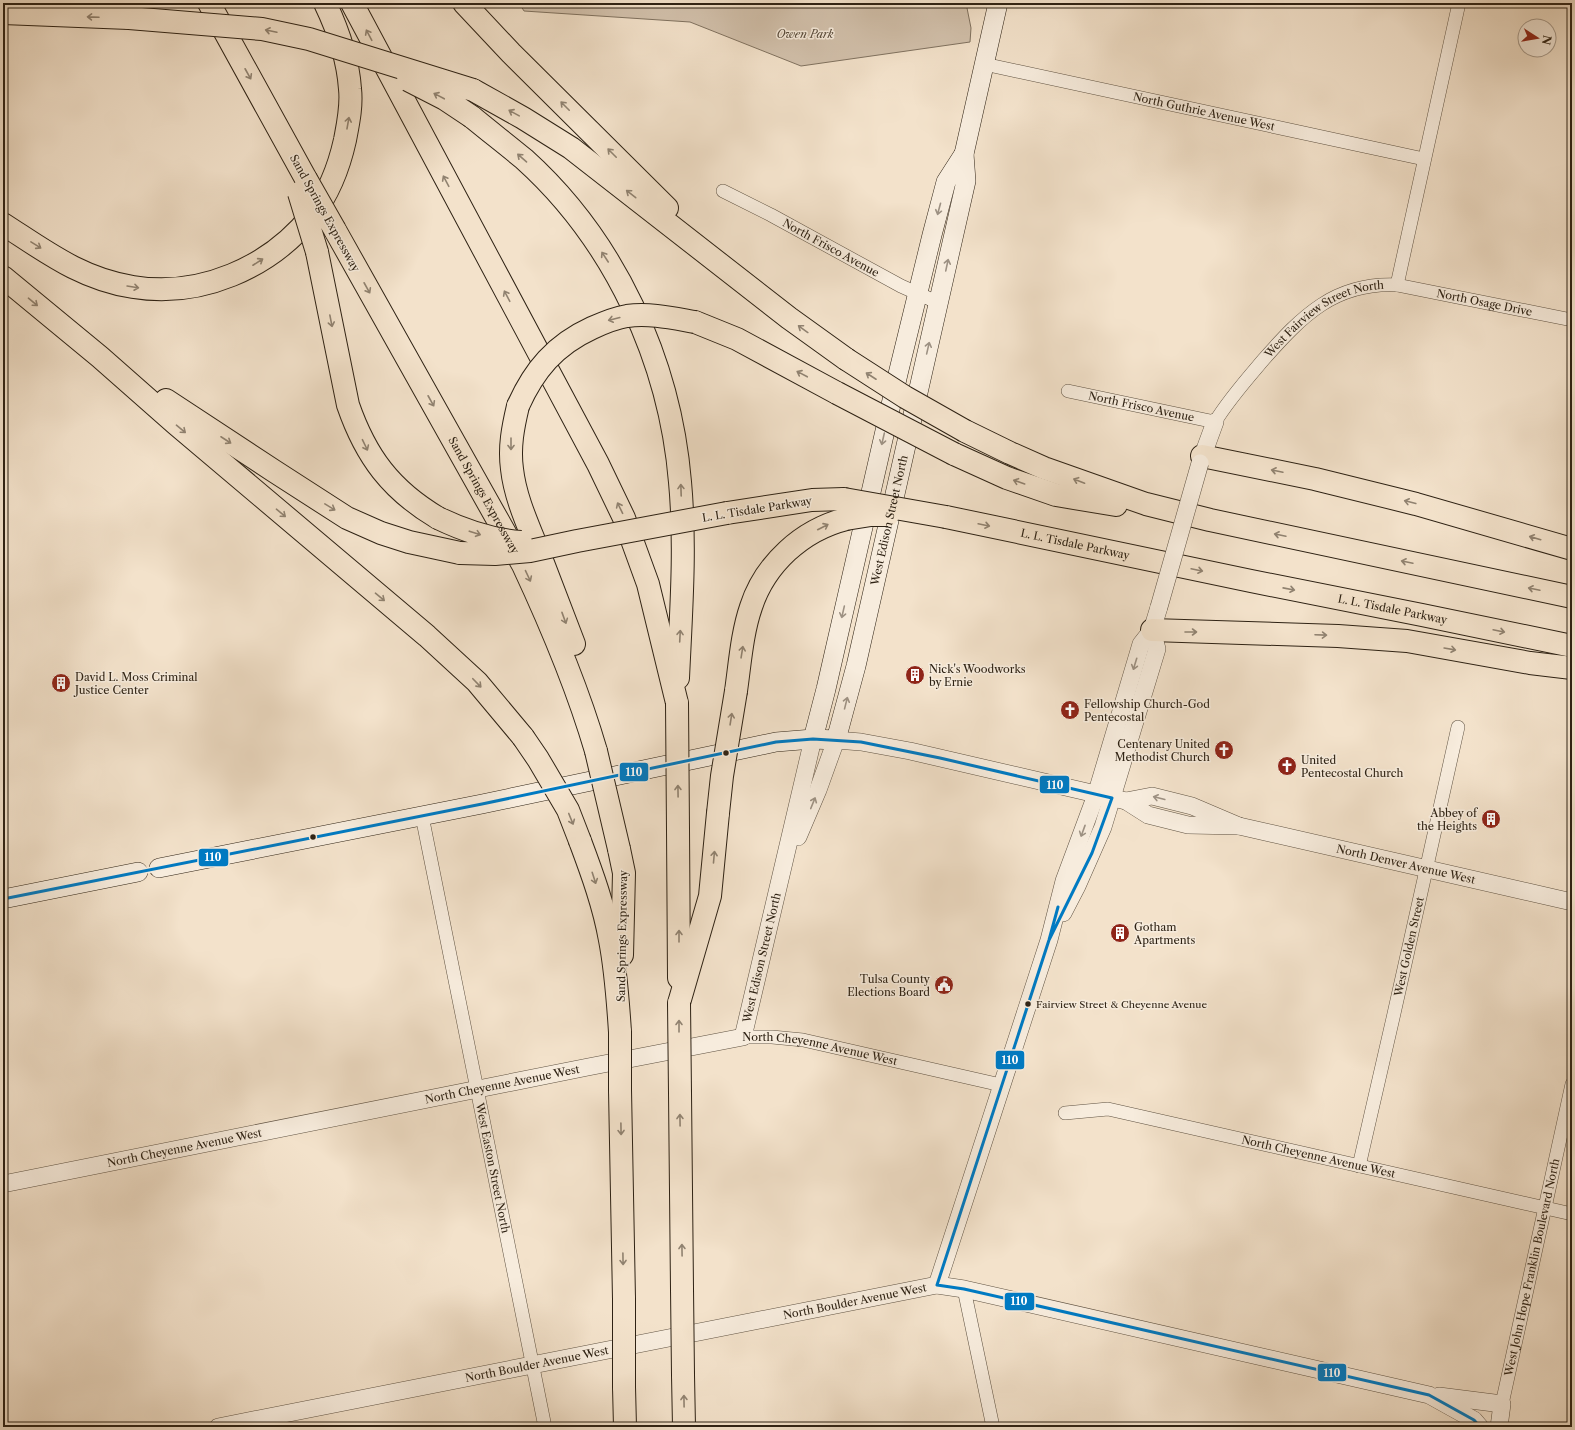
<svg xmlns="http://www.w3.org/2000/svg" width="1575" height="1430" font-family="'Libre Caslon Text',serif">
  <style>
    .green { fill: #d2c1ac; stroke: #807260 }
    .lines { fill: none; stroke-linecap: round; stroke-linejoin: round }
    .minor-casing { stroke: #5f5242; stroke-width: 14 }
    .tertiary-casing { stroke: #5f5242; stroke-width: 18 }
    .secondary-casing { stroke: #2e2214; stroke-width: 20 }
    .motorway-casing { stroke: #2e2214; stroke-width: 24 }
    .minor { stroke: #f7ecdd; stroke-width: 13 }
    .tertiary { stroke: #f7ecdd; stroke-width: 17 }
    .secondary { stroke: #f7ecdd; stroke-width: 19 }
    .motorway { stroke: #f3e2cb; stroke-width: 22 }
    .tertiary-bridge-casing { stroke: #5f5242; stroke-width: 18; stroke-linecap: butt }
    .motorway-bridge-casing { stroke: #2e2214; stroke-width: 24; stroke-linecap: butt }
    .tertiary-bridge { stroke: #f7ecdd; stroke-width: 17 }
    .motorway-bridge { stroke: #f3e2cb; stroke-width: 22 }
    .bus-1-casing { stroke: #f7ecdd; stroke-width: 6 }
    .bus-1 { stroke: #007ac2; stroke-width: 3 }
    .oneway { stroke: #908270 }
    .oneway2 { stroke: #9d9183 }
    .bus-dot { fill: #2e2214; stroke: #f7ecdd; stroke-width: 1.5 }
    .labels { text-anchor: middle; dominant-baseline: central; stroke-width: 3; stroke-linejoin: round; paint-order: stroke }
    .bus-label { font-size: 10px; fill: #2e2214; stroke: #f7ecdd; text-anchor: start }
    .park-label { font-size: 11px; font-style: italic; fill: #574a3a; stroke: #f7ecdd }
    .street-label { font-size: 11px; fill: #2e2214; stroke: #f7ecdd }
    .poi-label { font-size: 11px; fill: #2e2214; stroke: #f7ecdd; text-anchor: start }
    .line-badge { stroke: #f7ecdd; stroke-width: 1.5 }
    .badge-label { font-size: 11px; text-anchor: middle; font-weight: bold; fill: #fff }
  </style>
  <rect width="100%" height="100%" fill="#f3e2cb"/>
  <filter id="stains"><feTurbulence type="fractalNoise" baseFrequency=".005" numOctaves="4"/><feColorMatrix values="0 0 0 0 .2 0 0 0 0 .09 0 0 0 0 .02 0 0 0 .5 -.17"/></filter>
  <radialGradient id="worn" r=".72"><stop offset=".6" stop-color="#630" stop-opacity="0"/><stop offset="1" stop-color="#630" stop-opacity=".3"/></radialGradient>
  <!-- green -->
  <path class="green" d="M519,3h447l5,25 -1,14 -169,24 -111,-44 -166,-11z"/>
  <g class="lines">
    <defs>
      <g id="minor">
        <path id="s1" d="M984,64l440,95"/>
        <path id="s2" d="M723,191l48,24 130,71 38,17"/>
        <path d="M1397,285l62,-282"/>
        <path id="s3" d="M1068,391l147,31c14,-23 32,-43 49,-63 38,-43 71,-77 133,-74l175,35"/>
        <path id="s4" d="M422,816l123,611"/>
        <path id="s5" d="M743,1037h29l31,3 198,45"/>
        <path id="s6" d="M1065,1113l43,-4 464,105"/>
        <path id="s7" d="M1359,1166l34,-148 65,-291"/>
        <path d="M964,1289l29,138"/>
        <path id="s8" d="M1502,1404l70,-320"/>
      </g>
      <g id="tertiary">
        <path d="M1200,463l15,-41"/>
        <path id="s9" d="M1126,801l26,-5 40,10 47,20 333,76"/>
        <path d="M798,837l20,-47 18,-50 25,2 49,9 216,50 22,14 40,10 51,1"/>
        <path d="M1063,913l14,-27 26,-59 54,-178 -5,-19"/>
        <path id="s10" d="M3,1184l585,-117 155,-30 70,-298"/>
        <path d="M937,1285l112,-345 15,-59 32,-86 45,-151 11,-14 7,-23"/>
        <path d="M1439,1396l63,8 -3,23"/>
        <path id="s11" d="M218,1427l719,-142 27,4 465,106 45,25 6,7"/>
      </g>
      <g id="secondary">
        <path d="M813,739l13,-50 72,-315 34,-139 14,-53 18,-28"/>
        <path id="s12" d="M159,868l323,-64 294,-62 37,-3 23,1 20,-74 110,-485 -2,-27 34,-151"/>
        <path d="M3,899l135,-27"/>
      </g>
      <g id="motorway">
        <path d="M209,3l97,176"/>
        <path d="M352,3l246,461 26,54 24,66 29,119"/>
        <path d="M464,3l47,50 156,155"/>
        <path d="M3,13l126,5"/>
        <path d="M473,90l50,28 48,30 218,170 57,41"/>
        <path d="M472,117c17,14 35,28 52,42 91,82 146,202 156,323 6,65 1,131 -2,196"/>
        <path d="M3,224c42,27 78,55 130,63 67,11 137,-19 179,-72 17,-22 27,-48 33,-75 3,-16 7,-34 5,-51 -2,-30 -12,-59 -25,-86"/>
        <path id="s13" d="M335,230l188,335c29,62 54,121 73,186"/>
        <path d="M317,252l31,153c18,52 43,85 90,113"/>
        <path d="M3,277l97,80 76,67 251,212 50,46 46,55"/>
        <path d="M695,322l42,17 100,54"/>
        <path d="M166,400l108,71 73,47 34,15 28,9 51,11"/>
        <path d="M518,406c-5,21 -9,41 -6,63 3,28 16,56 26,81 12,32 24,63 36,94"/>
        <path d="M965,431l45,22 34,15 102,36 64,16 362,77"/>
        <path d="M954,454l53,24 49,17 60,10"/>
        <path d="M1202,456l113,23 101,25 156,45"/>
        <path d="M727,513l85,-13 32,-1"/>
        <path id="s14" d="M946,517l305,64 171,34 150,31"/>
        <path d="M1152,630l186,6 69,5 123,22 42,5"/>
        <path d="M736,691c4,-28 6,-58 15,-84 14,-43 51,-77 95,-88"/>
        <path d="M678,830l1,148"/>
        <path d="M580,841c12,32 24,65 30,99 6,31 8,61 10,92"/>
        <path d="M619,849l5,24 -2,82"/>
        <path d="M679,1003l31,-107 8,-83"/>
        <path d="M620,1090l4,209"/>
        <path d="M680,1093l2,196"/>
        <path d="M683,1375l1,52"/>
        <path d="M624,1387l1,40"/>
      </g>
    </defs>
    <!-- minor casing -->
    <use href="#minor" class="minor-casing"/>
    <!-- tertiary casing -->
    <use href="#tertiary" class="tertiary-casing"/>
    <!-- secondary casing -->
    <use href="#secondary" class="secondary-casing"/>
    <!-- motorway casing -->
    <use href="#motorway" class="motorway-casing"/>
    <!-- minor -->
    <use href="#minor" class="minor"/>
    <!-- tertiary -->
    <use href="#tertiary" class="tertiary"/>
    <!-- secondary -->
    <use href="#secondary" class="secondary"/>
    <!-- motorway -->
    <use href="#motorway" class="motorway"/>
    <defs>
      <path id="tertiary-bridge" d="M1159,607l41,-144"/>
      <path id="motorway-bridge" d="M129,18l133,11 47,10 164,51
        M408,80l37,19 27,18
        M306,179l29,51
        M299,193l18,59
        M846,359l59,38 60,34
        M837,393l117,61
        M518,406c16,-36 37,-61 74,-78 11,-5 23,-10 35,-12 23,-3 45,2 68,6
        M844,499l102,18
        M438,518c27,13 54,22 83,24
        M846,519l25,-4h17
        M460,553l35,1 35,-3 47,-10 150,-28
        M677,703l1,127
        M523,737l15,22 30,51 12,31
        M596,751l23,98
        M718,813l4,-37 14,-85
        M679,1003l1,90
        M620,1032v58
        M682,1289l1,86
        M624,1299v88"/>
    </defs>
    <!-- tertiary-bridge casing -->
    <use href="#tertiary-bridge" class="tertiary-bridge-casing"/>
    <!-- motorway-bridge casing -->
    <use href="#motorway-bridge" class="motorway-bridge-casing"/>
    <!-- tertiary-bridge -->
    <use href="#tertiary-bridge" class="tertiary-bridge"/>
    <!-- motorway-bridge -->
    <use href="#motorway-bridge" class="motorway-bridge"/>
    <defs>
      <path id="bus-1" d="M3,899l479,-95 294,-62 37,-3 48,3 79,16 172,40 -20,55 -43,87
        M1058,907l-9,33 -112,345 27,4 465,106 45,25 6,7"/>
    </defs>
    <!-- bus-1 casing -->
    <use href="#bus-1" class="bus-1-casing"/>
    <!-- bus-1 -->
    <use href="#bus-1" class="bus-1"/>
  </g>
  <!-- one-way arrows -->
  <defs><path id="oneway-shaft" d="M-6 0H5M1.5-3L5.5 0L1.5 3" fill="none" stroke-width="1.6" stroke-linecap="round" stroke-linejoin="round"/></defs>
  <g class="oneway">
    <use href="#oneway-shaft" transform="translate(93 17) rotate(-178)"/>
    <use href="#oneway-shaft" transform="translate(271 31) rotate(-168)"/>
    <use href="#oneway-shaft" transform="translate(369 35) rotate(-118)"/>
    <use href="#oneway-shaft" transform="translate(248 74) rotate(61)"/>
    <use href="#oneway-shaft" transform="translate(439 96) rotate(-152)"/>
    <use href="#oneway-shaft" transform="translate(565 106) rotate(-135)"/>
    <use href="#oneway-shaft" transform="translate(514 113) rotate(-151)"/>
    <use href="#oneway-shaft" transform="translate(348 123) rotate(-80)"/>
    <use href="#oneway-shaft" transform="translate(612 153) rotate(-135)"/>
    <use href="#oneway-shaft" transform="translate(522 158) rotate(-139)"/>
    <use href="#oneway-shaft" transform="translate(446 181) rotate(-118)"/>
    <use href="#oneway-shaft" transform="translate(631 194) rotate(-142)"/>
    <use href="#oneway-shaft" transform="translate(36 245) rotate(32)"/>
    <use href="#oneway-shaft" transform="translate(605 257) rotate(-123)"/>
    <use href="#oneway-shaft" transform="translate(258 262) rotate(-33)"/>
    <use href="#oneway-shaft" transform="translate(133 287) rotate(9)"/>
    <use href="#oneway-shaft" transform="translate(367 288) rotate(61)"/>
    <use href="#oneway-shaft" transform="translate(507 296) rotate(-118)"/>
    <use href="#oneway-shaft" transform="translate(33 302) rotate(40)"/>
    <use href="#oneway-shaft" transform="translate(614 319) rotate(166)"/>
    <use href="#oneway-shaft" transform="translate(331 321) rotate(79)"/>
    <use href="#oneway-shaft" transform="translate(803 329) rotate(-144)"/>
    <use href="#oneway-shaft" transform="translate(802 374) rotate(-152)"/>
    <use href="#oneway-shaft" transform="translate(871 376) rotate(-147)"/>
    <use href="#oneway-shaft" transform="translate(431 401) rotate(61)"/>
    <use href="#oneway-shaft" transform="translate(181 429) rotate(40)"/>
    <use href="#oneway-shaft" transform="translate(226 440) rotate(33)"/>
    <use href="#oneway-shaft" transform="translate(511 444) rotate(90)"/>
    <use href="#oneway-shaft" transform="translate(365 445) rotate(64)"/>
    <use href="#oneway-shaft" transform="translate(1277 471) rotate(-168)"/>
    <use href="#oneway-shaft" transform="translate(1079 481) rotate(-159)"/>
    <use href="#oneway-shaft" transform="translate(1019 482) rotate(-161)"/>
    <use href="#oneway-shaft" transform="translate(681 490) rotate(-92)"/>
    <use href="#oneway-shaft" transform="translate(1410 502) rotate(-166)"/>
    <use href="#oneway-shaft" transform="translate(330 507) rotate(31)"/>
    <use href="#oneway-shaft" transform="translate(620 508) rotate(-116)"/>
    <use href="#oneway-shaft" transform="translate(281 513) rotate(40)"/>
    <use href="#oneway-shaft" transform="translate(984 525) rotate(12)"/>
    <use href="#oneway-shaft" transform="translate(823 527) rotate(-27)"/>
    <use href="#oneway-shaft" transform="translate(475 533) rotate(18)"/>
    <use href="#oneway-shaft" transform="translate(1280 535) rotate(-168)"/>
    <use href="#oneway-shaft" transform="translate(1535 538) rotate(-164)"/>
    <use href="#oneway-shaft" transform="translate(1407 562) rotate(-168)"/>
    <use href="#oneway-shaft" transform="translate(1197 570) rotate(12)"/>
    <use href="#oneway-shaft" transform="translate(528 576) rotate(65)"/>
    <use href="#oneway-shaft" transform="translate(1289 589) rotate(11)"/>
    <use href="#oneway-shaft" transform="translate(1534 589) rotate(-168)"/>
    <use href="#oneway-shaft" transform="translate(380 597) rotate(40)"/>
    <use href="#oneway-shaft" transform="translate(564 618) rotate(70)"/>
    <use href="#oneway-shaft" transform="translate(1499 631) rotate(12)"/>
    <use href="#oneway-shaft" transform="translate(1191 632)"/>
    <use href="#oneway-shaft" transform="translate(1321 635) rotate(2)"/>
    <use href="#oneway-shaft" transform="translate(680 636) rotate(-87)"/>
    <use href="#oneway-shaft" transform="translate(1450 649) rotate(10)"/>
    <use href="#oneway-shaft" transform="translate(742 652) rotate(-81)"/>
    <use href="#oneway-shaft" transform="translate(477 683) rotate(46)"/>
    <use href="#oneway-shaft" transform="translate(731 719) rotate(-81)"/>
    <use href="#oneway-shaft" transform="translate(678 791) rotate(-91)"/>
    <use href="#oneway-shaft" transform="translate(571 819) rotate(68)"/>
    <use href="#oneway-shaft" transform="translate(714 857) rotate(-85)"/>
    <use href="#oneway-shaft" transform="translate(594 878) rotate(72)"/>
    <use href="#oneway-shaft" transform="translate(679 936) rotate(-90)"/>
    <use href="#oneway-shaft" transform="translate(679 1026) rotate(-90)"/>
    <use href="#oneway-shaft" transform="translate(680 1120) rotate(-91)"/>
    <use href="#oneway-shaft" transform="translate(621 1129) rotate(89)"/>
    <use href="#oneway-shaft" transform="translate(682 1250) rotate(-91)"/>
    <use href="#oneway-shaft" transform="translate(623 1259) rotate(89)"/>
    <use href="#oneway-shaft" transform="translate(684 1401) rotate(-91)"/>
  </g>
  <g class="oneway2">
    <use href="#oneway-shaft" transform="translate(939 209) rotate(105)"/>
    <use href="#oneway-shaft" transform="translate(947 265) rotate(-78)"/>
    <use href="#oneway-shaft" transform="translate(928 348) rotate(-77)"/>
    <use href="#oneway-shaft" transform="translate(883 439) rotate(103)"/>
    <use href="#oneway-shaft" transform="translate(843 612) rotate(103)"/>
    <use href="#oneway-shaft" transform="translate(1135 664) rotate(107)"/>
    <use href="#oneway-shaft" transform="translate(846 703) rotate(-76)"/>
    <use href="#oneway-shaft" transform="translate(1159 798) rotate(-166)"/>
    <use href="#oneway-shaft" transform="translate(813 803) rotate(-68)"/>
    <use href="#oneway-shaft" transform="translate(1083 831) rotate(110)"/>
  </g>
  <!-- icons -->
  <defs>
    <symbol id="building-disc" viewBox="-11 -11 22 22"><circle r="9.5" fill="#8f2418" stroke="#f7ecdd"/><path d="M-4-6H4V6H1V3H-1V6H-4ZM-2.5-4.3h1.7v1.8h-1.7ZM.8-4.3h1.7v1.8H.8ZM-2.5-1h1.7V.8h-1.7ZM.8-1h1.7V.8H.8Z" fill="#fff"/></symbol>
    <symbol id="church-disc" viewBox="-11 -11 22 22"><circle r="9.5" fill="#8f2418" stroke="#f7ecdd"/><path d="M-1.2-6h2.4v3.5h3.3v2.4h-3.3V6h-2.4V-.1h-3.3v-2.4h3.3Z" fill="#fff"/></symbol>
    <symbol id="civic-disc" viewBox="-11 -11 22 22"><circle r="9.5" fill="#8f2418" stroke="#f7ecdd"/><path d="M-.6-6.5H3V-4.5H.6V-3L4-1V1h2V6H-6V1h2V-1L-.6-3ZM-1.2 2.5V6h2.4V2.5Z" fill="#fff"/></symbol>
  </defs>
  <g fill-rule="evenodd">
    <use href="#building-disc" x="904" y="664" width="22" height="22"/>
    <use href="#building-disc" x="50" y="672" width="22" height="22"/>
    <use href="#church-disc" x="1059" y="699" width="22" height="22"/>
    <use href="#church-disc" x="1213" y="739" width="22" height="22"/>
    <use href="#church-disc" x="1276" y="755" width="22" height="22"/>
    <use href="#building-disc" x="1480" y="808" width="22" height="22"/>
    <use href="#building-disc" x="1109" y="922" width="22" height="22"/>
    <use href="#civic-disc" x="933" y="974" width="22" height="22"/>
  </g>
  <!-- markers -->
  <g class="bus-dot">
    <circle cx="726" cy="753" r="3.5"/>
    <circle cx="313" cy="837" r="3.5"/>
    <circle cx="1028" cy="1004" r="3.5"/>
  </g>
  <g class="labels">
    <!-- bus labels -->
    <g class="bus-label">
      <text x="1036" y="1004">Fairview Street &amp; Cheyenne Avenue</text>
    </g>
    <!-- park labels -->
    <g class="park-label">
      <text x="805" y="34">Owen Park</text>
    </g>
    <!-- street labels -->
    <g class="street-label">
      <text stroke="none"><textPath href="#s1" startOffset="225">North Guthrie Avenue West</textPath></text>
      <text transform="translate(325 213) rotate(61)">Sand Springs Expressway</text>
      <text stroke="none"><textPath href="#s2" startOffset="122">North Frisco Avenue</textPath></text>
      <text stroke="none"><textPath href="#s3" startOffset="478">North Osage Drive</textPath></text>
      <text stroke="none"><textPath href="#s3" startOffset="305">West Fairview Street North</textPath></text>
      <text stroke="none"><textPath href="#s3" startOffset="75">North Frisco Avenue</textPath></text>
      <text stroke="none"><textPath href="#s13" startOffset="304">Sand Springs Expressway</textPath></text>
      <text transform="translate(757 509) rotate(-9)">L. L. Tisdale Parkway</text>
      <text stroke="none"><textPath href="#s12" startOffset="916">West Edison Street North</textPath></text>
      <text stroke="none"><textPath href="#s14" startOffset="132">L. L. Tisdale Parkway</textPath></text>
      <text stroke="none"><textPath href="#s14" startOffset="456">L. L. Tisdale Parkway</textPath></text>
      <text stroke="none"><textPath href="#s9" startOffset="290">North Denver Avenue West</textPath></text>
      <text transform="translate(622 936) rotate(-89)">Sand Springs Expressway</text>
      <text stroke="none"><textPath href="#s7" startOffset="225">West Golden Street</textPath></text>
      <text stroke="none"><textPath href="#s10" startOffset="836">West Edison Street North</textPath></text>
      <text stroke="none"><textPath href="#s5" startOffset="78">North Cheyenne Avenue West</textPath></text>
      <text stroke="none"><textPath href="#s10" startOffset="509">North Cheyenne Avenue West</textPath></text>
      <text stroke="none"><textPath href="#s10" startOffset="185">North Cheyenne Avenue West</textPath></text>
      <text stroke="none"><textPath href="#s6" startOffset="259">North Cheyenne Avenue West</textPath></text>
      <text stroke="none"><textPath href="#s4" startOffset="359">West Easton Street North</textPath></text>
      <text stroke="none"><textPath href="#s8" startOffset="140">West John Hope Franklin Boulevard North</textPath></text>
      <text stroke="none"><textPath href="#s11" startOffset="649">North Boulder Avenue West</textPath></text>
      <text stroke="none"><textPath href="#s11" startOffset="325">North Boulder Avenue West</textPath></text>
    </g>
    <!-- poi labels -->
    <g class="poi-label">
      <text x="929" y="669">Nick's Woodworks<tspan x="929" dy="13">by Ernie</tspan></text>
      <text x="75" y="677">David L. Moss Criminal<tspan x="75" dy="13">Justice Center</tspan></text>
      <text x="1084" y="704">Fellowship Church-God<tspan x="1084" dy="13">Pentecostal</tspan></text>
      <text x="1210" y="744" text-anchor="end">Centenary United<tspan x="1210" dy="13">Methodist Church</tspan></text>
      <text x="1301" y="760">United<tspan x="1301" dy="13">Pentecostal Church</tspan></text>
      <text x="1477" y="813" text-anchor="end">Abbey of<tspan x="1477" dy="13">the Heights</tspan></text>
      <text x="1134" y="927">Gotham<tspan x="1134" dy="13">Apartments</tspan></text>
      <text x="930" y="979" text-anchor="end">Tulsa County<tspan x="930" dy="13">Elections Board</tspan></text>
    </g>
  </g>
  <g class="line-badge">
    <rect x="619" y="762" width="30" height="20" rx="4" fill="#007ac2"/>
    <rect x="1039" y="775" width="31" height="19" rx="4" fill="#007ac2"/>
    <rect x="198" y="848" width="31" height="19" rx="4" fill="#007ac2"/>
    <rect x="995" y="1050" width="30" height="20" rx="4" fill="#007ac2"/>
    <rect x="1004" y="1292" width="31" height="19" rx="4" fill="#007ac2"/>
    <rect x="1317" y="1363" width="30" height="19" rx="4" fill="#007ac2"/>
  </g>
  <g class="badge-label">
    <text x="634" y="776">110</text>
    <text x="1055" y="789">110</text>
    <text x="213" y="861">110</text>
    <text x="1010" y="1064">110</text>
    <text x="1019" y="1305">110</text>
    <text x="1332" y="1377">110</text>
  </g>
  <!-- margin -->
  <rect width="1575" height="1430" fill="none" stroke="#f3e2cb" stroke-width="16"/>
  <rect x="4" y="4" width="1567" height="1422" fill="none" stroke="#2e2214" stroke-width="2"/>
  <rect x="8" y="8" width="1559" height="1414" fill="none" stroke="#2e2214"/>
  <!-- north arrow -->
  <g transform="translate(1537 38) rotate(102)"><circle r="19" fill="#f7ecdd" stroke="#a79b8d"/>
  <path d="M0-3L7 15L0 10L-7 15Z" fill="#8f2418"/>
  <text y="-6" font-size="11" font-weight="bold" text-anchor="middle" fill="#2e2214">N</text>
  </g>
  <rect width="100%" height="100%" filter="url(#stains)"/>
  <rect width="100%" height="100%" fill="url(#worn)"/>
</svg>
